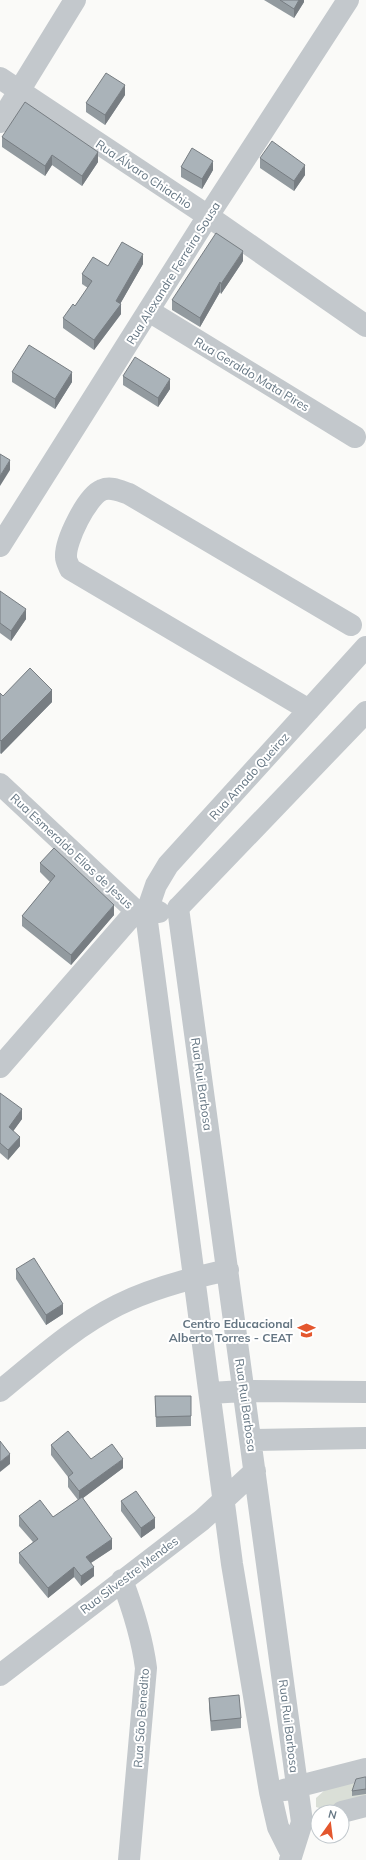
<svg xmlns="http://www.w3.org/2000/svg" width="366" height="1860" font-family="Mulish,sans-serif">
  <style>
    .green { fill: #dadfd7 }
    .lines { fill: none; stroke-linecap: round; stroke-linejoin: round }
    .minor { stroke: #c3c8cc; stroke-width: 22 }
    .wall { fill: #929a9f }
    .shaded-wall { fill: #777d82 }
    .building { fill: #aab3b9; stroke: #777d82 }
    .labels { text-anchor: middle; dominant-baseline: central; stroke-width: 4; stroke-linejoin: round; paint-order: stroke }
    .street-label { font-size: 12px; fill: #657683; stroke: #fff }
    .poi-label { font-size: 12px; font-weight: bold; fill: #657683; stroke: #fff; text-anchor: end }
  </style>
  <rect width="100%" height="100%" fill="#fafaf8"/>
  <!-- green -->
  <path class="green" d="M366,1775v26l-37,10 -13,-4v-9l10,-9z"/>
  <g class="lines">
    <!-- minor -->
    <path class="minor" d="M0,78l208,138 158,110
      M0,122l75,-122
      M149,311l206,126
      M0,546l208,-330 140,-216
      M309,710l-239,-141c-1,-3 -4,-8 -4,-12 -1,-16 21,-61 36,-67 9,-4 18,1 27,4l222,131
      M0,784l136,127 10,3 13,-2
      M178,908l124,914 -12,38
      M178,908l188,-196
      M0,1067l136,-156
      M0,1391c38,-31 74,-64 118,-86 34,-17 73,-27 110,-35
      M210,1393l34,-2 122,1
      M251,1440l115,-2
      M122,1580c11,29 20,57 24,88l-17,192
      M0,1675l202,-155 53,-49
      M284,1790l82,-21
      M342,1812l24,-6
      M291,1853l-13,-26 -8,-35 -38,-228 -86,-650 10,-29 12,-20 198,-218"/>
  </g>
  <!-- wall -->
  <path class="wall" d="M264,0h40v2l-10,16z
    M125,95l-20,30 -19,-13v-9z
    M2,137l96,25 -16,24 -30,-21 -7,11 -43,-29z
    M260,158l45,17 -11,16 -34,-23z
    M181,167l32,3 -11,19 -21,-12z
    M243,261l-22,33 -1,-2 -20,35 -28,-17v-10z
    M143,264l-23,40 1,10 -27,36 -31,-22v-10l12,-12 13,-18 -6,-4v-10l26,-8z
    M12,372l60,10 -17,27 -43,-27z
    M123,376l47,13 -12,18 -35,-22z
    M0,591l26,28 -15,22 -11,-8z
    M0,693l3,3 49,6 -51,52 -1,-1z
    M40,863l74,52 -43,50 -49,-39v-10l28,-34 -10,-10z
    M0,1093l22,26 -9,12 7,15 -12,14 -8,-7z
    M16,1269l47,45 -17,11 -30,-46z
    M155,1396h36v30l-35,1z
    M51,1445l40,14 32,9 -40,30 29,51 -21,14 3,13 -13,10 -7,-9 -26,21 -29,-35v-10l14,-11 -14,-16v-10l34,1 25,-17 -10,-13v-10l-17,-22z
    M121,1501l34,27 -14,10 -20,-27z
    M209,1698l32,20v10l-30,3 -2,-23z
    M366,1777v17l-14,2v-5z"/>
  <!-- shaded-wall -->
  <path class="shaded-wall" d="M299,0h5v2l-10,16v-9z
    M125,85v10l-20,30v-10z
    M98,152v10l-16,24v-10z
    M52,155v10l-7,11v-10z
    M213,161v9l-11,19v-10z
    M305,165v10l-11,16v-10z
    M243,251v10l-22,33v-10z
    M143,254v10l-24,42 2,-2v10l-27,36v-10z
    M220,282v10l-20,35v-9z
    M72,372v10l-17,27v-10z
    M170,379v10l-12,18v-9z
    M10,460v10l-10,16v-10z
    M26,609v10l-15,22v-10z
    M52,690v12l-51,52v-13z
    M114,905v10l-43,50v-10z
    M22,1109v10l-13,18v-10z
    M20,1137v9l-12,14v-10z
    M63,1304v10l-17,11v-10z
    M10,1454v10l-10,8v-10z
    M123,1459v9l-44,33v-10z
    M155,1518v10l-14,10v-10z
    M112,1539v10l-26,17v-9z
    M74,1567v10l-26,21v-10z
    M94,1567v9l-13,10v-10z"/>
  <!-- building -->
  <path class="building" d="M280,0h19l-5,9z
    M106,73l19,12 -20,30 -19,-12z
    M25,102l73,50 -16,24 -30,-21 -7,11 -43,-29z
    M272,141l33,24 -11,16 -34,-23z
    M192,148l21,13 -11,18 -21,-12z
    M216,233l27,18 -22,33 -1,-2 -20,36 -28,-18z
    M122,242l21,12 -27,47 5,3 -27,36 -31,-22 10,-14 2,2 17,-25 -10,-7 11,-17 15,9z
    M29,345l43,27 -17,27 -43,-27z
    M135,357l35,22 -12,19 -35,-22z
    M0,454l10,6 -10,16z
    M0,591l26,18 -15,22 -11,-8z
    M30,668l22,22 -51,51 -1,-1v-47l3,3z
    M54,848l60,57 -43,50 -49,-39 33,-40 -15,-13z
    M0,1093l22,16 -13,18 11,10 -12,13 -8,-7z
    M34,1258l29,46 -17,11 -30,-46z
    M155,1396h36v20l-35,1z
    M68,1431l23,28 21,-15 11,15 -44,32 -11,-14 5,-4 -22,-28z
    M0,1441l10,13 -10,8z
    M136,1491l19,27 -14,10 -20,-27z
    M82,1497l30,42 -26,18 8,10 -13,9 -7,-9 -26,21 -29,-35 19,-14 -19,-23 21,-16 13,17z
    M239,1695l2,23 -30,3 -2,-23z
    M365,1777h1v12l-14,2 4,-12z"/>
  <!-- icons -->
  <defs>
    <symbol id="school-bare" viewBox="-9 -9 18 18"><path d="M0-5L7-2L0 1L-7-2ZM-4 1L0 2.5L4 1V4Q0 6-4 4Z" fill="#e4572e" stroke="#fff" stroke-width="2.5" paint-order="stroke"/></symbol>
  </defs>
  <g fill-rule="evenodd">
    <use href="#school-bare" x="294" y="1318" width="25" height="25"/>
  </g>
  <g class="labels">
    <!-- street labels -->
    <g class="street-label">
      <text transform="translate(144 174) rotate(34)">Rua Álvaro Chiachio</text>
      <text transform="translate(173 273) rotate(-58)">Rua Alexandre Ferreira Sousa</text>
      <text transform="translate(252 374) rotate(31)">Rua Geraldo Mata Pires</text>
      <text transform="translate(249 776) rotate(-48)">Rua Amado Queiroz</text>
      <text transform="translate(72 851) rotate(43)">Rua Esmeraldo Elias de Jesus</text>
      <text transform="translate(202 1084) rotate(82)">Rua Rui Barbosa</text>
      <text transform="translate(246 1405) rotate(82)">Rua Rui Barbosa</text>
      <text transform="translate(129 1575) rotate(-37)">Rua Silvestre Mendes</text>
      <text transform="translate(141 1718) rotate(-86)">Rua São Benedito</text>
      <text transform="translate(289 1726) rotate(83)">Rua Rui Barbosa</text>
    </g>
    <!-- poi labels -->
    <g class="poi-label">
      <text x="293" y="1323">Centro Educacional<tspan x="293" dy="14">Alberto Torres - CEAT</tspan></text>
    </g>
  </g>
  <!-- north arrow -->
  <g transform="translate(330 1824) rotate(14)"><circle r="19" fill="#ffffff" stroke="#c1c8cd"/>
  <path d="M0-3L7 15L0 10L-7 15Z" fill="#e4572e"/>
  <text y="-6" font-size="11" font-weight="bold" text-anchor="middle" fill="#657683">N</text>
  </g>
</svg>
